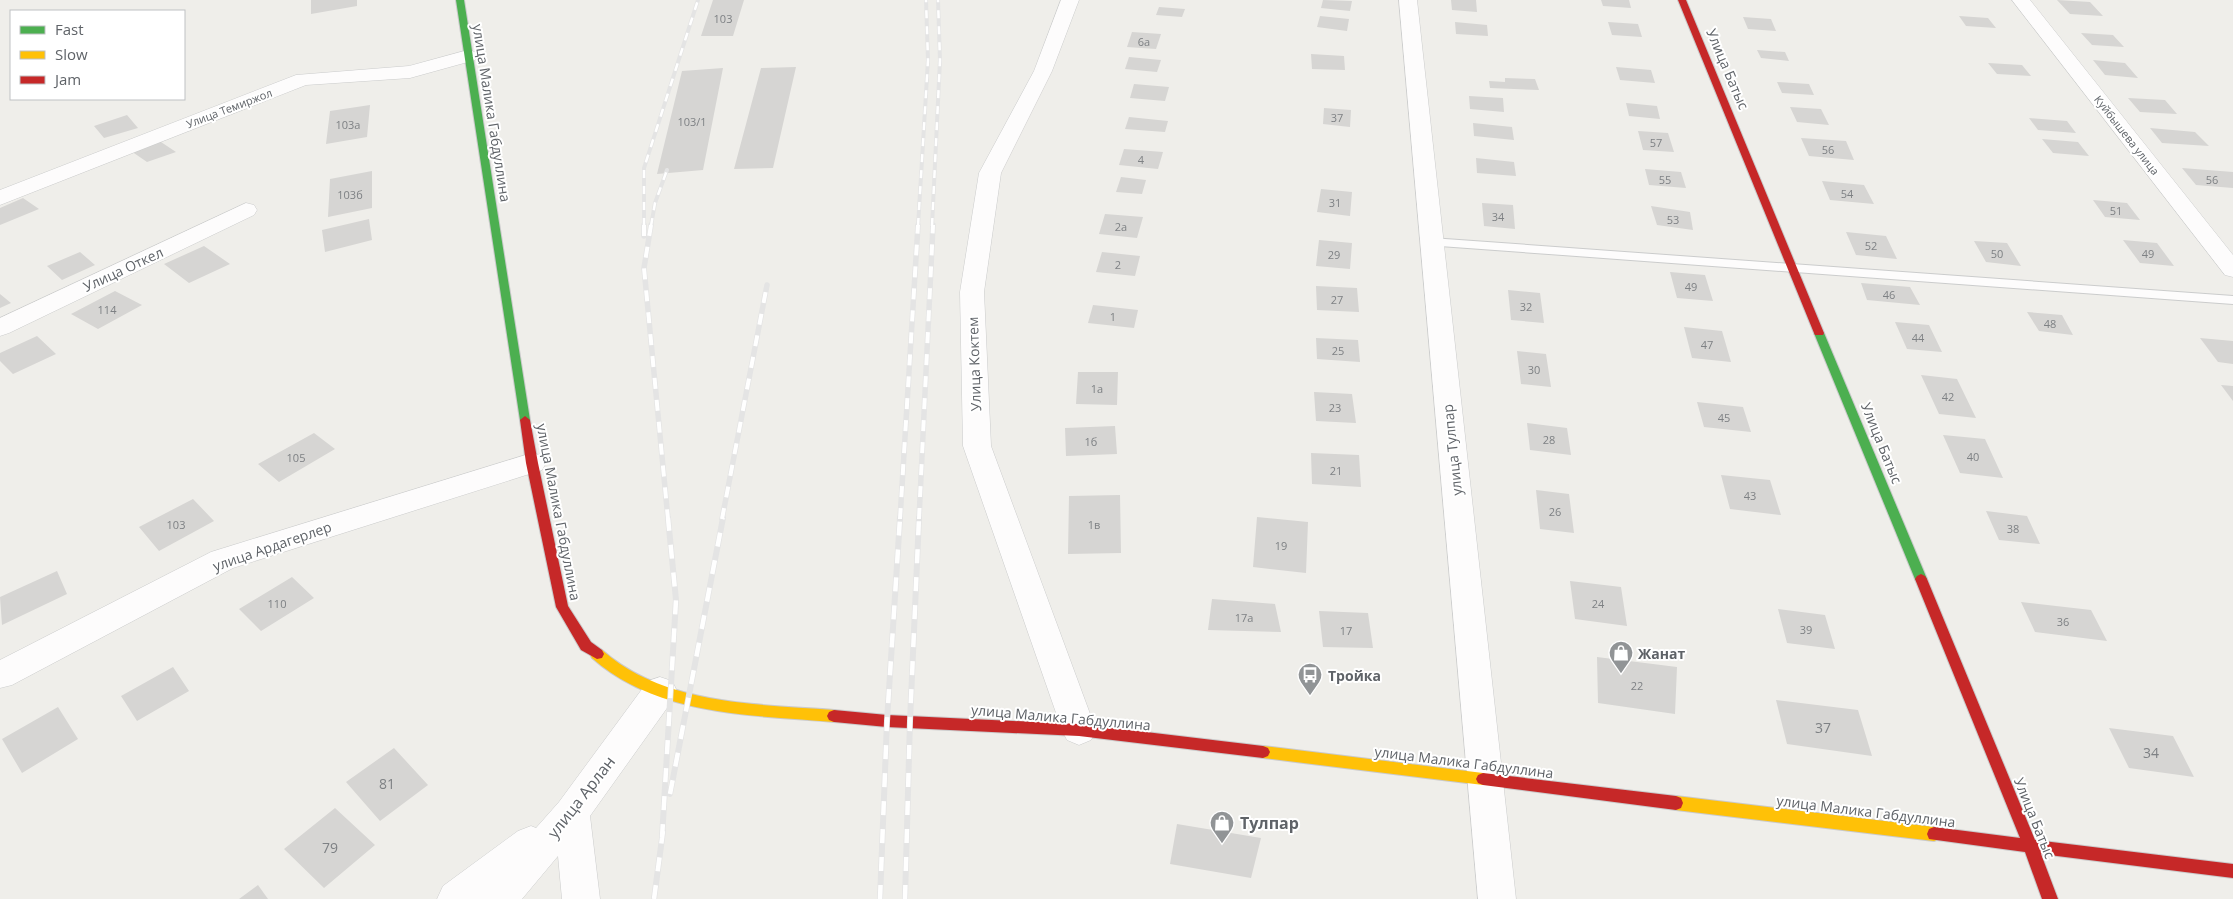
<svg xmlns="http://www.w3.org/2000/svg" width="2233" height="899" font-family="'Open Sans',sans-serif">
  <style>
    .building { fill: #d6d5d3 }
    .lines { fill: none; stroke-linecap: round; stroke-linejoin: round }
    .lane-casing { stroke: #cbcccc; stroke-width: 2 }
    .street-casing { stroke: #cbcccc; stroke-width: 1 }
    .fast-casing { stroke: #cacacb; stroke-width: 2 }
    .slow-casing { stroke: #cacacb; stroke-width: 2 }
    .jam-casing { stroke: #cacacb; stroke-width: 2 }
    .lane { fill: #fdfcfc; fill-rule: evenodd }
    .street { fill: #fdfcfc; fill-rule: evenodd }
    .fast { fill: #4caf50; fill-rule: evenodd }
    .slow { fill: #ffc107; fill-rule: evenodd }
    .jam { fill: #c62828; fill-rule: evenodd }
    .rail-far2-casing { stroke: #e4e4e4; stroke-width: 4 }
    .rail-far1-casing { stroke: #e4e4e4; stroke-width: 5.5 }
    .rail-casing { stroke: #e4e4e4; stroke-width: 6 }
    .rail-far2 { stroke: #fff; stroke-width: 2.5; stroke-dasharray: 8; stroke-linecap: butt }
    .rail-far1 { stroke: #fff; stroke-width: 4; stroke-dasharray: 11; stroke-linecap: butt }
    .rail { stroke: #fff; stroke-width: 4.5; stroke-dasharray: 14; stroke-linecap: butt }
    .labels { text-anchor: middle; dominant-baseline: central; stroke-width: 4; stroke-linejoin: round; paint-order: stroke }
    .number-label { font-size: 11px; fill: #7e8184 }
    .far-street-label { font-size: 11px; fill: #5f6368; stroke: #fff }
    .street-label { font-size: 14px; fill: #5f6368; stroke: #fff }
    .poi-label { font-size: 14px; font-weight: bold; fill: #5f6368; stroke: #fff; text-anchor: start }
    .near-number-label { font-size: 14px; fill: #7e8184 }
    .near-street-label { font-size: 16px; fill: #5f6368; stroke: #fff }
    .near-poi-label { font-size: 16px; font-weight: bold; fill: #5f6368; stroke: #fff; text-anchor: start }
  </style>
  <rect width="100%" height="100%" fill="#efeeea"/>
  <!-- building -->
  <path class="building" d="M311,0h46v6l-46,8z
    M713,0h31l-11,36h-32z
    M1323,0l29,1 -2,10 -29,-3z
    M1451,0h25l1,12 -25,-2z
    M1601,0h28l2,8 -28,-2z
    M2057,0l33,2 13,14 -33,-2z
    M1159,7l26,2 -3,8 -26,-2z
    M1320,16l29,3 -2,12 -30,-4z
    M1959,16l29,2 8,10 -30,-2z
    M1743,17l28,2 5,12 -28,-2z
    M1455,22l32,3 1,11 -32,-2z
    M1608,22l30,2 4,13 -30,-2z
    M1132,32l29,2 -5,15 -29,-2z
    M2081,33l32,2 11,12 -32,-2z
    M1757,50l28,2 4,9 -28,-3z
    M1311,54l33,2 1,14 -33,-1z
    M1129,57l32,3 -4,12 -32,-3z
    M2093,60l32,3 13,15 -33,-3z
    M1988,63l34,2 9,11 -34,-2z
    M796,67l-23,101 -39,1 27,-101z
    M1616,67l35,3 4,13 -35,-3z
    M723,68l-20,102 -46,4 25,-103z
    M1505,78l30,1 4,11 -49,-2 -1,-7 16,1z
    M1777,82l32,2 5,11 -32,-2z
    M1134,84l35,3 -4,14 -35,-3z
    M1469,96l34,2 1,14 -34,-3z
    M2128,98l37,2 12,14 -37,-2z
    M1626,103l31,3 3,13 -31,-3z
    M370,105l-3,32 -41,7 4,-33z
    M1790,107l31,2 8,16 -32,-3z
    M1324,108l27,2 -1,17 -27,-3z
    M127,115l11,13 -34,10 -10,-12z
    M1129,117l39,4 -3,11 -40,-3z
    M2029,118l38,3 9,12 -38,-3z
    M1473,123l39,4 2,13 -40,-4z
    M2150,128l45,4 14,14 -47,-3z
    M1638,131l30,2 6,19 -31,-2z
    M1801,138l45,3 8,19 -45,-4z
    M2042,139l36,3 11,14 -36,-3z
    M158,140l18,12 -29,10 -16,-11z
    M1124,149l39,3 -5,17 -39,-4z
    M1476,158l38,4 2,14 -39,-3z
    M2182,168l51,4v16l-37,-3z
    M1645,169l36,3 5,16 -37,-3z
    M372,171v37l-44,9 2,-38z
    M1121,177l25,3 -4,14 -26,-2z
    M1822,181l42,4 10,19 -44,-4z
    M1321,189l31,3 -2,24 -33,-4z
    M23,198l16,11 -39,16v-17z
    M2093,200l34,3 13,17 -35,-3z
    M1482,203l31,2 2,24 -31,-3z
    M1651,206l39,6 3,18 -36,-5z
    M1105,214l38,3 -6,21 -38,-4z
    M369,219l3,21 -47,12 -3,-22z
    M1846,232l40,4 11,23 -41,-4z
    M1319,240l33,3 -2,26 -34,-3z
    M2123,240l34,3 17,23 -34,-3z
    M1974,241l33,2 14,23 -35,-4z
    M204,246l26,18 -41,19 -25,-19z
    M80,252l15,13 -33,15 -15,-14z
    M1102,252l38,4 -5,20 -39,-4z
    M1670,272l35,3 8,26 -36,-3z
    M1861,283l49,4 10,18 -53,-5z
    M1316,286l41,2 2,24 -42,-2z
    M1508,290l32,3 4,30 -33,-3z
    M115,291l27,14 -44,24 -27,-15z
    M0,294l11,9 -11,5z
    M1093,305l45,5 -4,18 -46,-5z
    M2027,312l35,3 11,20 -34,-4z
    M1895,322l34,3 13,27 -35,-3z
    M1684,327l38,4 9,31 -39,-4z
    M37,336l19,18 -43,20 -13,-13v-8z
    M1316,338l42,2 2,22 -43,-3z
    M2200,338l33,3v23l-15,-2z
    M1517,351l29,3 5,33 -30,-3z
    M1078,372h40l-1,33 -41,-1z
    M1921,375l36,4 19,39 -37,-4z
    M2221,385l12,1v15z
    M1314,392l38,2 4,29 -40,-2z
    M1697,402l46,5 8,25 -47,-5z
    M1527,423l40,5 4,27 -41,-5z
    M1115,426l2,28 -51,2 -1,-28z
    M314,433l21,16 -56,33 -21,-18z
    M1943,435l42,4 18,39 -43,-5z
    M1311,453l48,2 2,32 -49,-3z
    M1721,475l49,5 11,35 -51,-6z
    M1536,490l33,4 5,39 -34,-4z
    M1120,495l1,58 -53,1 1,-58z
    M193,499l21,22 -55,30 -20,-24z
    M1986,511l41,5 13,28 -41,-4z
    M1257,517l51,5 -2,51 -53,-6z
    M57,571l10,23 -65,31 -2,-28z
    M292,577l22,21 -53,33 -22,-22z
    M1570,581l51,6 6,39 -52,-7z
    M1212,599l63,5 6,28 -73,-2z
    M2021,602l70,8 16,31 -72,-9z
    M1778,609l47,6 10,34 -48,-6z
    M1319,611l49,2 5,35 -50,-1z
    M1597,657l80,10 -2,47 -77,-11z
    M173,667l16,24 -52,30 -16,-25z
    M1776,700l82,10 14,46 -85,-12z
    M58,707l20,32 -56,34 -20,-34z
    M2109,728l64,8 21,41 -65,-9z
    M394,748l34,37 -48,36 -34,-39z
    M335,808l40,37 -51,43 -40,-39z
    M1177,824l84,14 -10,40 -81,-14z
    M258,885l10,14h-29z"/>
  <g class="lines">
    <defs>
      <path id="lane" d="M1431,238l802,58v8l-807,-59 -2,-3 2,-3z"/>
      <path id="street" d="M1061,0h18l-27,71 -51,102 -17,119 7,154 105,284 -5,10 -12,5 -12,-5 -5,-10 -99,-284 -3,-154 19,-119 55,-102z
        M1399,0h18l99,899h-38z
        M2012,0h18l203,255v22l-8,-2z
        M468,50l7,2 2,4 -2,4 -65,18 -104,7 -306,120v-15l296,-115 113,-9z
        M246,203l8,2 3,5 -3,5 -245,118 -9,3v-18z
        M532,453l10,3 4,7 -4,7 -309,98 -221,117 -12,3v-28l211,-108z
        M660,677l12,4 5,10 -5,10 -82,115 10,83h-38l-4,-43 -36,43h-85l6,-13 75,-55 13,-5 5,2 23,-26 89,-121z"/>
      <path id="fast" d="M456,0h8l66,420 -5,4 -5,-4z
        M1819,330l5,3 103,246 -2,3h-8l-2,-3 -101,-246z"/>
      <path id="slow" d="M597,649l5,1c62,55 153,54 232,60l5,2 2,4 -2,4 -5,2c-82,-7 -177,-6 -242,-64l-2,-4 2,-4z
        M1263,746l220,27 5,2 2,4 -2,4 -5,2 -220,-27 -5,-2 -2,-4 2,-4z
        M1676,796l258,31 5,2 2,5 -2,5 -5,2 -258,-31 -5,-2 -2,-5 2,-5z"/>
      <path id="jam" d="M1678,0h8l138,333 -1,2h-8l-1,-2z
        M525,416l5,4 8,43 30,143 23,36 11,8 2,4 -2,4 -5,1 -16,-9 -25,-43 -30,-144 -6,-43z
        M1921,574l4,2 2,3 108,261 198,24v14l-192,-24 17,45h-16l-17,-47 -96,-13 -2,-5 2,-5 5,-2 86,11 -105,-259 2,-3z
        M834,710l53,5 192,9 184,22 5,2 2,4 -2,4 -5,2 -184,-22 -192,-9 -53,-5 -5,-2 -2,-4 2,-4z
        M1483,773l193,23 5,2 2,5 -2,5 -5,2 -193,-25 -5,-2 -2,-4 2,-4z"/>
    </defs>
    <!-- lane casing -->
    <use href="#lane" class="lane-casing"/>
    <!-- street casing -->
    <use href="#street" class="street-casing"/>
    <!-- fast casing -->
    <use href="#fast" class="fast-casing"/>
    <!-- slow casing -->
    <use href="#slow" class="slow-casing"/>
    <!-- jam casing -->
    <use href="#jam" class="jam-casing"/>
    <!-- lane -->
    <use href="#lane" class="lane"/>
    <!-- street -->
    <use href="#street" class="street"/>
    <!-- fast -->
    <use href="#fast" class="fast"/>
    <!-- slow -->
    <use href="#slow" class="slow"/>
    <!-- jam -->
    <use href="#jam" class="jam"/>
    <defs>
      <path id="rail-far2" d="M644,226v-58l54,-168
        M651,226l4,-23 12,-33
        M918,226l10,-166 -2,-60
        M932,226l8,-166 -2,-60"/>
      <path id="rail-far1" d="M644,225v11
        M651,225l-7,43 24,251
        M722,519l45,-234
        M900,519l18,-294
        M919,519l14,-294"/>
      <path id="rail" d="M670,794l53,-276
        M662,838l14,-238 -8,-82
        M654,899l9,-68
        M880,899l7,-178 13,-203
        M905,899l5,-178 9,-203"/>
    </defs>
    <!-- rail-far2 casing -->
    <use href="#rail-far2" class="rail-far2-casing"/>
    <!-- rail-far1 casing -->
    <use href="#rail-far1" class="rail-far1-casing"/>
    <!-- rail casing -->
    <use href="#rail" class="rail-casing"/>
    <!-- rail-far2 -->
    <use href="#rail-far2" class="rail-far2"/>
    <!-- rail-far1 -->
    <use href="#rail-far1" class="rail-far1"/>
    <!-- rail -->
    <use href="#rail" class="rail"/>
  </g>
  <!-- icons -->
  <defs>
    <symbol id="shop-pin" viewBox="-11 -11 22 30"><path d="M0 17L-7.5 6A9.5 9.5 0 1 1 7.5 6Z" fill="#919496" stroke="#fff"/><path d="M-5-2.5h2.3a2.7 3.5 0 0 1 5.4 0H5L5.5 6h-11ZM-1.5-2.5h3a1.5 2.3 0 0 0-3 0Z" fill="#fff"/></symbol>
    <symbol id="bus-pin" viewBox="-11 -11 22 30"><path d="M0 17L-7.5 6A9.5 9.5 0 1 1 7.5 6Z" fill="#919496" stroke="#fff"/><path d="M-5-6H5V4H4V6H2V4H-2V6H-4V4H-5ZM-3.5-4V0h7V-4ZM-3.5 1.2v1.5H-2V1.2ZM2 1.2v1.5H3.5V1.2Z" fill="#fff"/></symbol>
  </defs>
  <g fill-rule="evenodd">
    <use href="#shop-pin" x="1607" y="639" width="28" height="38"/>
    <use href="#bus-pin" x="1296" y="661" width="28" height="38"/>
    <use href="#shop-pin" x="1208" y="809" width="28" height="38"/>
  </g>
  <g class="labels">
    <!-- number labels -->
    <g class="number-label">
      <text x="723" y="18">103</text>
      <text x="1144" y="41">6а</text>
      <text x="1337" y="117">37</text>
      <text x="692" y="121">103/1</text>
      <text x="348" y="124">103а</text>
      <text x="1656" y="142">57</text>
      <text x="1828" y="149">56</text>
      <text x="1141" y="159">4</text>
      <text x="1665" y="179">55</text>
      <text x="2212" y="179">56</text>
      <text x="1847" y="193">54</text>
      <text x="350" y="194">103б</text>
      <text x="1335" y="202">31</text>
      <text x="2116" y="210">51</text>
      <text x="1498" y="216">34</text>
      <text x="1673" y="219">53</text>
      <text x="1121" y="226">2а</text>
      <text x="1871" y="245">52</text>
      <text x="1997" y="253">50</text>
      <text x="2148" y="253">49</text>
      <text x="1334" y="254">29</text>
      <text x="1118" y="264">2</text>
      <text x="1691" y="286">49</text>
      <text x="1889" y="294">46</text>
      <text x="1337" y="299">27</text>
      <text x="1526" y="306">32</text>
      <text x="107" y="309">114</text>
      <text x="1113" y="316">1</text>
      <text x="2050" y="323">48</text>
      <text x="1918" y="337">44</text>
      <text x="1707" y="344">47</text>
      <text x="1338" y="350">25</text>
      <text x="1534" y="369">30</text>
      <text x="1097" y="388">1а</text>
      <text x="1948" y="396">42</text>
      <text x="1335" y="407">23</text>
      <text x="1724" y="417">45</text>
      <text x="1549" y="439">28</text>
      <text x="1091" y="441">1б</text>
      <text x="1973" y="456">40</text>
      <text x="296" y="457">105</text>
      <text x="1336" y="470">21</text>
      <text x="1750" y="495">43</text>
      <text x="1555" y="511">26</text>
      <text x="176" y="524">103</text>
      <text x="1094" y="524">1в</text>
      <text x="2013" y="528">38</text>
      <text x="1281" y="545">19</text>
      <text x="277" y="603">110</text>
      <text x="1598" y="603">24</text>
      <text x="1244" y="617">17а</text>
      <text x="2063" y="621">36</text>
      <text x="1806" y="629">39</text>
      <text x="1346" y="630">17</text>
      <text x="1637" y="685">22</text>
    </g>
    <!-- far-street labels -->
    <g class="far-street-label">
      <text transform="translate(229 108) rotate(-21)">Улица Темиржол</text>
      <text transform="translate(2127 135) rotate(52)">Куйбышева улица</text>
    </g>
    <!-- street labels -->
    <g class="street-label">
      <text transform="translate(1728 69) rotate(67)">Улица Батыс</text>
      <text transform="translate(492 113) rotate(81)">улица Малика Габдуллина</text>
      <text transform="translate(123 269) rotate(-25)">Улица Откел</text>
      <text transform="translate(974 364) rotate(-92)">Улица Коктем</text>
      <text transform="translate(1882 443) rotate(68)">Улица Батыс</text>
      <text transform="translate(1452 450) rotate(-96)">улица Тулпар</text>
      <text transform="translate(559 512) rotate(79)">улица Малика Габдуллина</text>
      <text transform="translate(272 546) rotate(-19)">улица Ардагерлер</text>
      <text transform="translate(1061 717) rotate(5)">улица Малика Габдуллина</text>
      <text transform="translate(1464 762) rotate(7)">улица Малика Габдуллина</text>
      <text transform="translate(1866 811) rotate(7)">улица Малика Габдуллина</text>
      <text transform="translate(2035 818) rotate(68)">Улица Батыс</text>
    </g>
    <!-- poi labels -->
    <g class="poi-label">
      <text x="1638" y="653">Жанат</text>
      <text x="1328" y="675">Тройка</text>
    </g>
    <!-- near-number labels -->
    <g class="near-number-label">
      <text x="1823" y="727">37</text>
      <text x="2151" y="752">34</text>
      <text x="387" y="783">81</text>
      <text x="330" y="847">79</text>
    </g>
    <!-- near-street labels -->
    <g class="near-street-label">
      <text transform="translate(581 797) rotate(-52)">улица Арлан</text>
    </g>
    <!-- near-poi labels -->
    <g class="near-poi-label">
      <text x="1240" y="823">Тулпар</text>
    </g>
  </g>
  <!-- legend -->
  <rect x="10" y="10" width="175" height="90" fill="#ffffff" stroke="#bfc1c3"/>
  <rect x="20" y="26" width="25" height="8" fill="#4caf50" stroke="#bfc1c3"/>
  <text x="55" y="35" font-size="15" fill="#5f6368">Fast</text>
  <rect x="20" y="51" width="25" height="8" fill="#ffc107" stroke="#bfc1c3"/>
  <text x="55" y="60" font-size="15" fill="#5f6368">Slow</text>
  <rect x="20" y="76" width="25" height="8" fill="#c62828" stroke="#bfc1c3"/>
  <text x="55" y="85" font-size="15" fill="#5f6368">Jam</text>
</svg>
